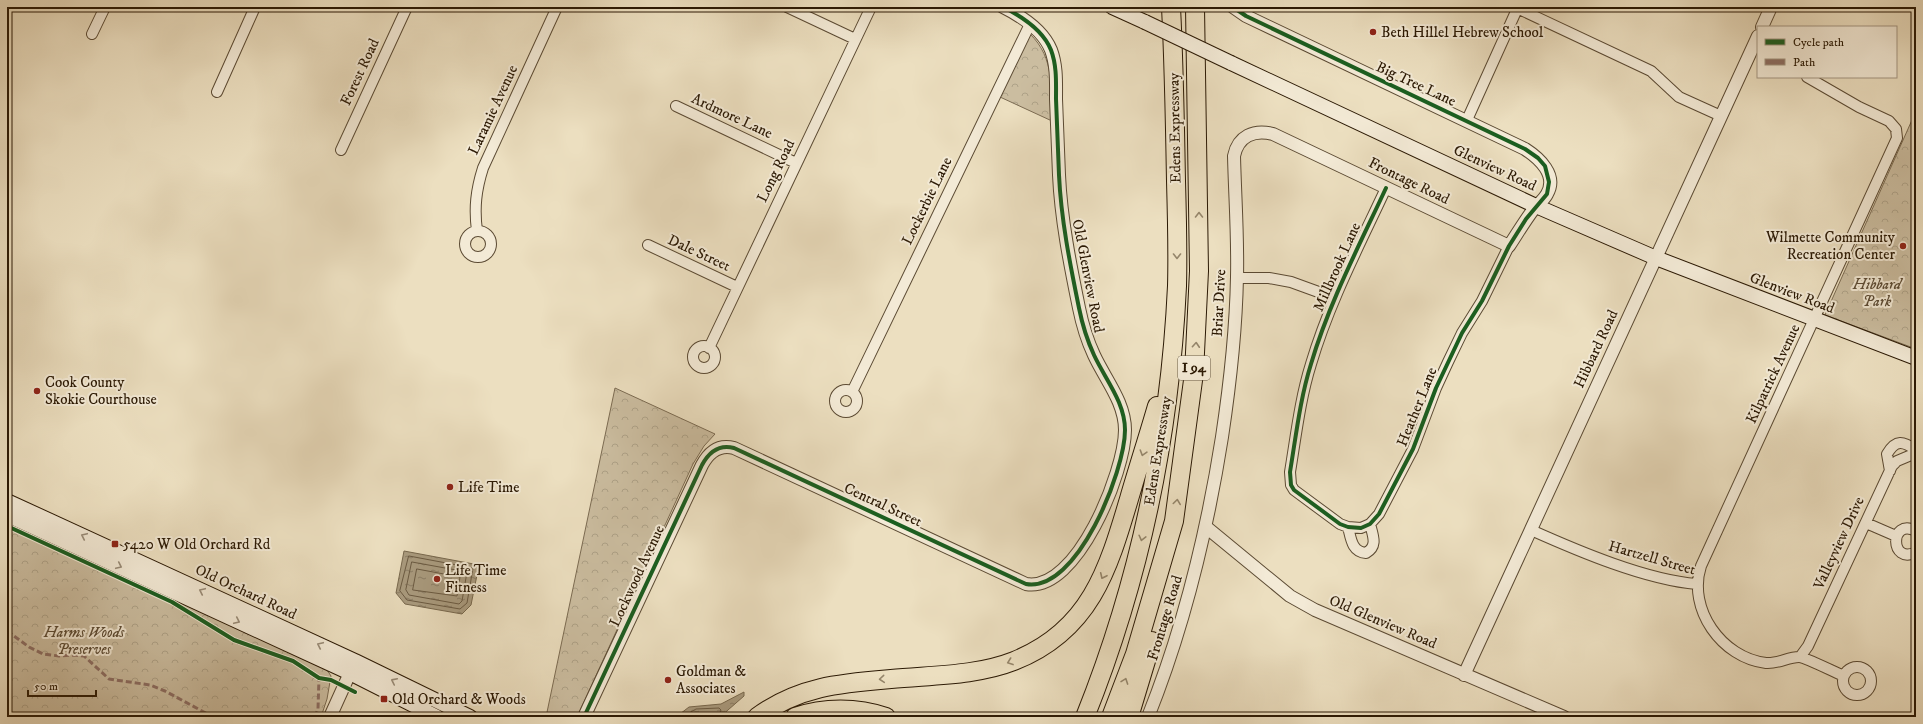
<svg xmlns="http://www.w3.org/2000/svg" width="1923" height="724" font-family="'IM FELL DW Pica',serif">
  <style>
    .park { fill: url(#park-crowns); stroke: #7b6b52 }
    .water { fill: url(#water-ripples); stroke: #77684e }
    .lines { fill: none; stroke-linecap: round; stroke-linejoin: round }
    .shore { stroke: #6a5a42; stroke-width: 1 }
    .minor-casing { stroke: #5b4a33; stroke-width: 12 }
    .tertiary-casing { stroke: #5b4a33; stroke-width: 14 }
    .secondary-casing { stroke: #2b1904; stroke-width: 16 }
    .motorway-casing { stroke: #2b1904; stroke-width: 20 }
    .minor { stroke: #f3ead6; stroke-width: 10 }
    .tertiary { stroke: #f3ead6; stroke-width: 12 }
    .secondary { stroke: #f3ead6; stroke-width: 14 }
    .motorway { stroke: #ecdfc0; stroke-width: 18 }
    .secondary-bridge-casing { stroke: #2b1904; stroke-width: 16; stroke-linecap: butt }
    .secondary-bridge { stroke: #f3ead6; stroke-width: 14 }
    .quiet { stroke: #8d6e63; stroke-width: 3; stroke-dasharray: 6 3; stroke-linecap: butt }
    .cycleway-casing { stroke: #f3ead6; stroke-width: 6 }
    .cycleway { stroke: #1b5e20; stroke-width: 4 }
    .oneway { stroke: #95866b }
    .oneway2 { stroke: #998c78 }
    .poi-dot { fill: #8f2418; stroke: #f3ead6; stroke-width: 1.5 }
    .labels { text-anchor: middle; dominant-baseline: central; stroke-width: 4; stroke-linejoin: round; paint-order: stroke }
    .shield { fill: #f3ead6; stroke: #675843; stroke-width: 1 }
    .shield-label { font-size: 14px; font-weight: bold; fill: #2b1904 }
    .poi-label { font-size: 15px; fill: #2b1904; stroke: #f3ead6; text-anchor: start }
    .street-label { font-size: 15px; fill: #2b1904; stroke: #f3ead6 }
    .park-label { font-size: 15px; font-style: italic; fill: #5b4a33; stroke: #f3ead6 }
  </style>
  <defs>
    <pattern id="park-crowns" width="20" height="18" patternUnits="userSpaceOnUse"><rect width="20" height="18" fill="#cbbda0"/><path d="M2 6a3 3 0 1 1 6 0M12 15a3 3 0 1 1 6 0" fill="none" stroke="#aea288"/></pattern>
    <pattern id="water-ripples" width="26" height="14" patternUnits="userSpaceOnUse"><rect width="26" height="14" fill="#aa9c80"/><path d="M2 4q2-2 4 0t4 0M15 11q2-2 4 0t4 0" fill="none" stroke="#8b7e67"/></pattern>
  </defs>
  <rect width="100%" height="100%" fill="#ecdfc0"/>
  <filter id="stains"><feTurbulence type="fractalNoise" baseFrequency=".005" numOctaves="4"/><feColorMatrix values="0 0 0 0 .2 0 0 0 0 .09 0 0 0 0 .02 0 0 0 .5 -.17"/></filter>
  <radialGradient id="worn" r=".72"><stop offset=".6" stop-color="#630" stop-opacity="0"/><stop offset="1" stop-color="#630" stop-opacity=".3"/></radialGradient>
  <!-- park -->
  <path class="park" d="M1030,34c25,24 21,56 22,87l-52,-24z
    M1916,111v238l-91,-34z
    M615,388l100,46 -11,12 -11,18 -116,253h-31z
    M7,521l320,149 4,6 -4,23 -6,18h-314z"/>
  <!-- water -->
  <path class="water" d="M404,551l75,14 -8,40 -9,9 -57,-10 -9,-11z
    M744,692v4l-24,21h-44l13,-10 32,-3z"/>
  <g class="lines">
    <!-- shore -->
    <path class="shore" d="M409,556l64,12 -6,35 -7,6 -53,-9 -7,-9z
      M412,562l55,10 -5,29 -3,3 -50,-9 -3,-5z
      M417,569l43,8 -3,19 -44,-6z
      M682,717l14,-8 23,-1 2,2 -3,7"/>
    <defs>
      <path id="minor" d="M787,7l68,32
        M1517,8l134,63 28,26 42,19
        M92,34l13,-27
        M1807,77l52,30 30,14 7,8 1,9 -196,428c-14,43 21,92 65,97 12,1 22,-6 33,-6 6,0 37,16 45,19
        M217,92l38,-85
        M676,106l120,57
        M1467,120l51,-113
        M341,150l66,-143
        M1386,188c-27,58 -57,115 -75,176 -11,35 -15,72 -21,108l1,13 3,5 46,34 8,3 13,1 9,-4 9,-10 34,-65 23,-61 12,-26 14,-29 20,-32 27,-55
        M477,231c-3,-23 -1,-41 6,-63l74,-161
        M465 244a13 13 0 1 1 26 0a13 13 0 1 1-26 0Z
        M648,245l89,42
        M1237,278h32l22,4 44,16
        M693 357a11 11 0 1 1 22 0a11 11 0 1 1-22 0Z
        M709,348l162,-341
        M835 401a11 11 0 1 1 22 0a11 11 0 1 1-22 0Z
        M852,392l178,-368
        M1890,471l-3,-17c9,-15 16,-13 29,-4
        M1866,523l30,13
        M1348,527c3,12 4,25 18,26 12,-7 7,-17 4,-29
        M1531,530c47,21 115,50 166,54
        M1916,531c-27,-14 -26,35 0,21
        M1800,657l8,-11 84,-180 5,-5 19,-8
        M1843 681a14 14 0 1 1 28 0a14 14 0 1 1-28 0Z"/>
      <path id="tertiary" d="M1762,27l9,-20
        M1206,527l84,69 25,14 249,107
        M1464,675l294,-639
        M330,717l24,-53
        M584,717l118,-252c7,-13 17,-21 32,-17l292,136c51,9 99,-113 99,-154 0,-28 -20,-51 -31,-75 -7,-15 -12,-32 -15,-47 -9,-44 -18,-89 -20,-133 -1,-26 -2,-51 -3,-76 0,-16 1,-33 -5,-49 -8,-20 -30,-34 -48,-43
        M1148,717c36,-90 59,-185 74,-280 8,-53 14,-106 15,-160 1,-40 -2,-80 -3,-121 4,-20 20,-27 39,-22l236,112c8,-12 15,-24 24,-36 4,-5 11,-10 14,-16 11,-19 -8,-36 -22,-45l-279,-133 -13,-9"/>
      <path id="secondary" d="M1112,7l33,15
        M1231,63l305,143 120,52 260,100
        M7,501l348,160 115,56
        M7,515l343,158 87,44"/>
      <path id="motorway" d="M757,717c42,-31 85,-34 134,-38 40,-4 85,-3 123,-18 76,-30 94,-91 115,-162 9,-31 19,-62 28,-93
        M795,717c29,-10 62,-10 91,0
        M1085,717c55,-137 85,-283 92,-431 1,-35 0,-70 -1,-105 -1,-58 -2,-116 -5,-174
        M1111,717l24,-63 39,-133 20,-148 5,-102 -4,-264
        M1129,717l23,-76"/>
    </defs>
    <!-- minor casing -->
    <use href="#minor" class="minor-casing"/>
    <!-- tertiary casing -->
    <use href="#tertiary" class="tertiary-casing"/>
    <!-- secondary casing -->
    <use href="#secondary" class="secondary-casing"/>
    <!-- motorway casing -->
    <use href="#motorway" class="motorway-casing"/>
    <!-- minor -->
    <use href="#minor" class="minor"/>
    <!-- tertiary -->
    <use href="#tertiary" class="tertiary"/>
    <!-- secondary -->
    <use href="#secondary" class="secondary"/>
    <!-- motorway -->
    <use href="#motorway" class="motorway"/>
    <defs>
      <path id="secondary-bridge" d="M1145,22l86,41"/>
    </defs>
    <!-- secondary-bridge casing -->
    <use href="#secondary-bridge" class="secondary-bridge-casing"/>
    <!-- secondary-bridge -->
    <use href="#secondary-bridge" class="secondary-bridge"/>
    <!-- quiet -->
    <path class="quiet" d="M7,631l22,16 14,7 16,2 15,-1 10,1 25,23 41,6 15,6 48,26
      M315,717l3,-8 1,-31"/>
    <defs>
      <path id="cycleway" d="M1233,7l13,9 279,133 13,9 7,8 4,16 -2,12 -21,25 -17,27 -27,55 -20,32 -26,55 -23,61 -34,65 -9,10 -9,4 -13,-1 -8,-3 -46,-34 -3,-5 -1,-13c6,-36 10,-73 21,-108 18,-61 48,-118 75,-176
        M7,526l165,76 62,38 59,21 26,17 12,2 24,12
        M584,717l118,-252c7,-13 17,-21 32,-17l292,136c51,9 99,-113 99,-154 0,-28 -20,-51 -31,-75 -7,-15 -12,-32 -15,-47 -9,-44 -18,-89 -20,-133 -1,-26 -2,-51 -3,-76 0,-16 1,-33 -5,-49 -8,-20 -30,-34 -48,-43"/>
    </defs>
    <!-- cycleway casing -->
    <use href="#cycleway" class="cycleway-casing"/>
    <!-- cycleway -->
    <use href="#cycleway" class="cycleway"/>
  </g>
  <!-- one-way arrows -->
  <defs><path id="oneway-chevron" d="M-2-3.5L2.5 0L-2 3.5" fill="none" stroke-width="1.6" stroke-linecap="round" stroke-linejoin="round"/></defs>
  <g class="oneway">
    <use href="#oneway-chevron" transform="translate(1199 215) rotate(-90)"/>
    <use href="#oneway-chevron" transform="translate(1177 256) rotate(90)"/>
    <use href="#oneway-chevron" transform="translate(1196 345) rotate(-86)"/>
    <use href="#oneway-chevron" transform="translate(1143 453) rotate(107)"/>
    <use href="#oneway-chevron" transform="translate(1177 502) rotate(-82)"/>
    <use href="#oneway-chevron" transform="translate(1142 538) rotate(104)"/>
    <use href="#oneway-chevron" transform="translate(1103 576) rotate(115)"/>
    <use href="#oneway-chevron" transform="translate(1010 662) rotate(160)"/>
    <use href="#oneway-chevron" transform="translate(882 679) rotate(175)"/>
    <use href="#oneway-chevron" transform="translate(1125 681) rotate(-70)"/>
  </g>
  <g class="oneway2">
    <use href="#oneway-chevron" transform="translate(84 536) rotate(-155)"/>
    <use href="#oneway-chevron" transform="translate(119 566) rotate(25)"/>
    <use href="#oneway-chevron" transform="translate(202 591) rotate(-155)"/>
    <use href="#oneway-chevron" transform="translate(237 621) rotate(25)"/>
    <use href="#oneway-chevron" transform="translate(320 645) rotate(-155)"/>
    <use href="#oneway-chevron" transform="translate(394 681) rotate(-154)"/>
  </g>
  <!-- markers -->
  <g class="poi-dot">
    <circle cx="1373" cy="32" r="4"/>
    <circle cx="1903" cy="246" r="4"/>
    <circle cx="37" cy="391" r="4"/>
    <circle cx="450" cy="487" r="4"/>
    <rect x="111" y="540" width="8" height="8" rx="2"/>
    <circle cx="437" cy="579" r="4"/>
    <circle cx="668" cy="680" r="4"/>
    <rect x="380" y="695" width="8" height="8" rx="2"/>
  </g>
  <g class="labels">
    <!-- shield labels -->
    <rect class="shield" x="1178" y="356" width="32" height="24" rx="3"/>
    <g class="shield-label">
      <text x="1194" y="368">I 94</text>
    </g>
    <!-- poi labels -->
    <g class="poi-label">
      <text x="1381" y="32">Beth Hillel Hebrew School</text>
      <text x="1895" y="237" text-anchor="end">Wilmette Community<tspan x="1895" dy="17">Recreation Center</tspan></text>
      <text x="45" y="382">Cook County<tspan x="45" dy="17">Skokie Courthouse</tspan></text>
      <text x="458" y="487">Life Time</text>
      <text x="123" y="544">5420 W Old Orchard Rd</text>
      <text x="445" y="570">Life Time<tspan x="445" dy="17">Fitness</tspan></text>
      <text x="676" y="671">Goldman &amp;<tspan x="676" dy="17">Associates</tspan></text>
      <text x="392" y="699">Old Orchard &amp; Woods</text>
    </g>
    <!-- street labels -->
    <g class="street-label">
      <text transform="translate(360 72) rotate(-65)">Forest Road</text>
      <text transform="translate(1416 84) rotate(25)">Big Tree Lane</text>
      <text transform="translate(493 110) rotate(-65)">Laramie Avenue</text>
      <text transform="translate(732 116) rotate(25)">Ardmore Lane</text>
      <text transform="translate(1175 128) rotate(-91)">Edens Expressway</text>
      <text transform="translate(1495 168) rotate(25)">Glenview Road</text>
      <text transform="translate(776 171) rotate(-64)">Long Road</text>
      <text transform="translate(1409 181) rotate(26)">Frontage Road</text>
      <text transform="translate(927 201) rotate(-64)">Lockerbie Lane</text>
      <text transform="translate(699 253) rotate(25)">Dale Street</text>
      <text transform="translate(1337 267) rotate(-66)">Millbrook Lane</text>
      <text transform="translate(1088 276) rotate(79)">Old Glenview Road</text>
      <text transform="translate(1792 293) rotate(21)">Glenview Road</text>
      <text transform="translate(1219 303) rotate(-87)">Briar Drive</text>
      <text transform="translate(1596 349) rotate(-65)">Hibbard Road</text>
      <text transform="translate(1773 374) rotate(-65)">Kilpatrick Avenue</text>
      <text transform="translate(1417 407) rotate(-68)">Heather Lane</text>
      <text transform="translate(1158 451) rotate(-81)">Edens Expressway</text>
      <text transform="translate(883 505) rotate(25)">Central Street</text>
      <text transform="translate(1839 543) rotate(-65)">Valleyview Drive</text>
      <text transform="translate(1652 558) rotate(16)">Hartzell Street</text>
      <text transform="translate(637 576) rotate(-65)">Lockwood Avenue</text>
      <text transform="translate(246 592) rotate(25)">Old Orchard Road</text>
      <text transform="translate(1165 618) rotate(-73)">Frontage Road</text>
      <text transform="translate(1383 622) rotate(23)">Old Glenview Road</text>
    </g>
    <!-- park labels -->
    <g class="park-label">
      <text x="1877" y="284">Hibbard<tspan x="1877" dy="17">Park</tspan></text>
      <text x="84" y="632">Harms Woods<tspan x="84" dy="17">Preserves</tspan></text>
    </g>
  </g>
  <!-- margin -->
  <rect width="1923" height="724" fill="none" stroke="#ecdfc0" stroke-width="24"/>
  <rect x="8" y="8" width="1907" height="708" fill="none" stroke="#2b1904" stroke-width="2"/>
  <rect x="12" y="12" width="1899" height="700" fill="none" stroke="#2b1904"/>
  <!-- legend -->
  <rect x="1757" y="26" width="140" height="52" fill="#f3ead6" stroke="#a39682"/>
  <rect x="1765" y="39" width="20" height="6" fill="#1b5e20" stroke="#a39682"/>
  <text x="1793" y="46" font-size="12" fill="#2b1904">Cycle path</text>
  <rect x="1765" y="59" width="20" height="6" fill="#8d6e63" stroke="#a39682"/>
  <text x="1793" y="66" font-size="12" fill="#2b1904">Path</text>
  <!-- scale -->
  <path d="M28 690v6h68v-6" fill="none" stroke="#2b1904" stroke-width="2"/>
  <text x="34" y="690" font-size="12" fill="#2b1904" stroke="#f3ead6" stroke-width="3" paint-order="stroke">50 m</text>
  <rect width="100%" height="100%" filter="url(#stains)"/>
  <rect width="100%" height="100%" fill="url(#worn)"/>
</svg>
